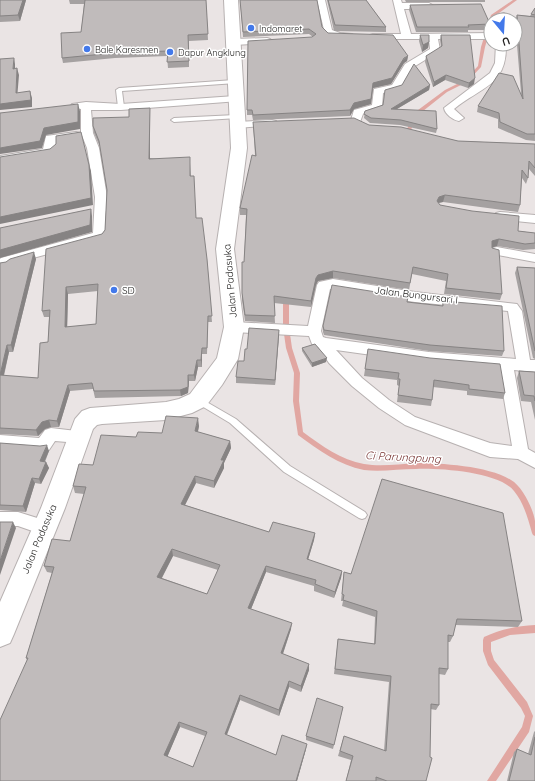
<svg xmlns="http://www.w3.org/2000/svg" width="535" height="781" font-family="Quicksand,sans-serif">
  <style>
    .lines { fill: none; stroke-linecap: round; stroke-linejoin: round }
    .stream { fill: #e1a7a2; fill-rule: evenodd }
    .lane-casing { stroke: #b7b1b1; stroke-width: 2 }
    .street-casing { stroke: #b7b1b1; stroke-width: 2 }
    .secondary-casing { stroke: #b7b1b1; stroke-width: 2 }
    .lane { fill: #fff; fill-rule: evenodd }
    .street { fill: #fff; fill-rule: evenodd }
    .secondary { fill: #fff; fill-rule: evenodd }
    .wall { fill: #a5a1a1; fill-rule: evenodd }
    .shaded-wall { fill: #868383 }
    .building { fill: #c0bbbb; stroke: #868383; fill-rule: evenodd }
    .poi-dot { fill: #4379ea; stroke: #fff; stroke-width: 1.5 }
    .labels { text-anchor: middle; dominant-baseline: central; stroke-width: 3; stroke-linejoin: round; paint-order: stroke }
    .far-poi-label { font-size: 9px; fill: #21201f; stroke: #fff; text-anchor: start }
    .street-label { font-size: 10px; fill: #21201f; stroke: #fff }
    .poi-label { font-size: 10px; fill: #21201f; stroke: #fff; text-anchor: start }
    .water-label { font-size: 11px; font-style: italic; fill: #742e2d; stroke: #fff }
  </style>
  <rect width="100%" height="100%" fill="#eae4e4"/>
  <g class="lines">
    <!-- stream -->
    <path class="stream" d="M513,0h4l-22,16 -2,4h-2v6l-6,21 -4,20 -14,15 -20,10 -29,23 -10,21v1h-4v-1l10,-23 31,-23 20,-10 13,-14 3,-19 10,-32z
      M286,295l3,2v30l3,21 8,25 -1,28 4,31c19,14 38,28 61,32 17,3 35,0 52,-1 25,0 73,3 95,17 11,6 22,28 24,41 0,5 0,10 0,15l-2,-1 -1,-2c-4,-14 -8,-30 -18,-42 -15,-19 -74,-23 -98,-22 -17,0 -35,3 -52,1 -25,-5 -46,-20 -66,-35l-5,-34 1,-28 -8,-25 -3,-21v-30z
      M535,625v8l-25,2 -19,7v9l3,9 33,42 6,14 -4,16 -33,49h-9l35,-54 3,-11 -4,-8 -33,-43 -5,-14v-11l1,-3c17,-8 33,-11 51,-12z"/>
    <defs>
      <path id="lane" d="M234,80l3,2 -1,1 -114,8 2,16 -3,2 -3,-2 -2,-17 3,-2z
        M236,115l3,2 -1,1 -64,4 -3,-2 3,-2z
        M198,397l38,22 54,47 75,46 2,3 -2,3 -3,1 -3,-1 -75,-46 -54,-49 -35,-21 -1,-2 1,-2z"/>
      <path id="street" d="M317,0h8l7,30 8,3 12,1 2,2 -2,2 -13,1 -14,-5z
        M393,0h8l1,3h27l5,3 -5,3h-25l7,25 80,-1v6h-53l2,11 -2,2 -26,16 -12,21 -17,4 -1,14 -1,2 -18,5 -3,8h-8l-1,-2 3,-10 18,-5 2,-16 18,-4 13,-21 25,-15 -1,-10h-59l-2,-2 2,-2 3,-1h28z
        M504,13l5,3 -1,4h-10l3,-6z
        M267,38l3,1 2,2 -2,2 -36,2 -5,-3 5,-3z
        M496,44h10c1,42 -24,42 -52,65l10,9 -5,3c-6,-1 -14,-7 -15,-13l46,-35 5,-10z
        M235,96l4,1 1,2 -1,2 -118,9h-30l2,23 6,15 8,49 -2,39 -2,3 -92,25 -3,3 -8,2v-10l1,-1 92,-25 2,-36 -8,-49 -6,-15v-24l-9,-1 -1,-2 1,-2 14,-2 35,2z
        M272,120l4,1 1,2 -1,2 -39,3 -5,-3 5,-3z
        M76,132l4,1 2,2 -2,2 -24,4v8l-5,5 -51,8v-6l43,-7 3,-13z
        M500,212l35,3v8l-39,-4 -2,-3 2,-3z
        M497,247l38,7v8l-43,-8 -1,-3 1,-3z
        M333,279l82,13 102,12 5,7 8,49h5v12l-21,-2 14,79 7,4v15l-17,-9 -28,-2 -85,-32 -26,-17 -27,-22 -23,-23 -11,-16 -6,-3 -3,-8 -75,-4 -5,-1 -2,-4 2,-4 5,-1 74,4 9,-41 2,-3zM330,289l85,13 93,9 8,48 -87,-7 -103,-14 -3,-1 -2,-6zM336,350l93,13 70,6 13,77 -22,-3 -75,-26 -26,-17 -27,-22z
        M51,428l34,4 2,5 -2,5 -6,1 -24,-2 -6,9 -6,1 -43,-4v-12l39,3 6,-8z
        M0,512h18l32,10 3,5 -3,5 -6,3 -26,-9h-18z"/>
      <path id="secondary" d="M224,0h14l9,148 -13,101 10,78 -6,32 -16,26 -16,21 -14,7 -26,7 -64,4 -5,1 -4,4 -28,79 -51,126 -4,9 -10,4v-45l41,-94 34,-89 7,-8 8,-3 76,-6 13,-3 11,-5 27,-36 7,-31 -8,-78 15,-101z"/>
    </defs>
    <!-- lane casing -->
    <use href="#lane" class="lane-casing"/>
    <!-- street casing -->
    <use href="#street" class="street-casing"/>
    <!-- secondary casing -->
    <use href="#secondary" class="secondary-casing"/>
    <!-- lane -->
    <use href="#lane" class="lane"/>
    <!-- street -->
    <use href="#street" class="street"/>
    <!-- secondary -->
    <use href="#secondary" class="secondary"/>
  </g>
  <!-- wall -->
  <path class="wall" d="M0,0h26l-6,21 -20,1z
    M69,0h137l2,40 -19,1v26l-21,1 -1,-12 -52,2 -52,5 -1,-5 19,-26 3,-28h-14z
    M240,0l82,27 6,6 80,23 -1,5 -3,2 -13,21 -18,4 -2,16 -17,5 -4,7 -97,4 -1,-5h-5v-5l66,-73 -4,-3 -66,3z
    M327,0h47h-8l20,27v5l-52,-1z
    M405,0h80v2h-79z
    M410,5l80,19 -1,6h-21v2h-52l-7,-22z
    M535,8v133l-9,-1 -28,-12v-9l-21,-7 1,-6 43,-13 -6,-72 2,-6 13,1z
    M420,35l9,7 -1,6 -6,4 -3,-11z
    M441,35l33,49 -6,4 -23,-8 -12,7 -8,-25 1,-6 15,-9 -1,-7z
    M430,85l-1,5 -32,19 40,20 -1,4 -36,-8 -30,-2 -6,-5 1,-7 18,-6z
    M150,108v50l40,5 1,13 5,42 11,41 5,63h-4l-1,32h-5v13h-4l-3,14h-6l-1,12 -7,3 -86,2 -2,-9 -23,2 -11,36h-8l-6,2 -7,7 -38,-2v-171l36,-4 -23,93h-4l-5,24 34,2 10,-36 1,-25h-5l-2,-6 63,-81 2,-40 -7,-43 -6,-14 -1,-7 36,-9zM98,291l-2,33 -29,3 1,-33z
    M253,122l116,3 89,16 77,3v32l-6,-7 -1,9 -2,6 -4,-6 -2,27 -2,7 -75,-10 -5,1 2,2 78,26 17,2v16l-12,1 -26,-4 -5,1 10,47 -2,6 -56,-6 2,-13 -34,-7 -3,16 -76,-12 -15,3 -2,4 -5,22 -37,-4 1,20 -30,-2 -3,-21v-38h2l2,-47h-6v-7l15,-53z
    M517,267l18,1v91l-2,-1 -18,-85z
    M443,301l61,50 -2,5 -73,-5 -105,-16 -1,-3v-6l119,-20z
    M279,330l-4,55 -39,-2v-6l8,-16 3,-12z
    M302,348l24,14 -14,5 -10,-16z
    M368,349l137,44 -2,6 -36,-4v-4l-34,-4 -1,13 -1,6 -34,-4 2,-16 -2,-1v-5l-33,-4z
    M519,371l16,1v48l-4,-18 -10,-1 -4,-23z
    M199,426l-1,6 32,9 1,7 -7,15v5l-10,20 -18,-5 -11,22 84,27 46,1 -1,7 -6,20 34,11 -1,7 -7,20 -20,-7v-5l-48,-14 -15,37 40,20 -8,25 26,16 -8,22 -12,-5 -10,29 -39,-16 -13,35 49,20 30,-6 -9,32h-297l27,-121 -1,-2 26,-85 -5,-1 -3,-6 26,-25 14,-47 -9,-1 -2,-7 20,-21 43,-28 26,-4zM173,556l45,14 -11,24 -45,-16zM180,727l25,9 -12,31 -26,-10z
    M0,443l49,8 -4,11h1l3,6 -8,16 -6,-1 -9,29 -26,-2z
    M344,572l178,49 -4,6 -63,-2 -2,11 -3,6h-2v27l-3,6 -6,-1v31l-3,5 -6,-1 -4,72h-80l5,-21 -13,-4 6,-20 40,15 5,-69 -55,-8 4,-35 36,5 1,-27 -33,-11 1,-5h-2z
    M343,707l-10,42 -27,-9v-4z
    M535,731v50h-28l7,-29 3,-3 11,5 6,-22z"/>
  <!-- shaded-wall -->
  <path class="shaded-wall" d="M23,0h3l-6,21 -2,-6z
    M429,42l-1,6 -6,4 1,-7z
    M408,56l-1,5 -3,2 -13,21 -18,4 -2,16 -17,5 -4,7v-6l4,-7 19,-20z
    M14,58l1,6v11l-2,-6z
    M17,68l2,7 -2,24 -1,-6z
    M446,75l-1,5 -12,7 1,-5z
    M475,78l-1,6 -6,4 1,-5z
    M430,85l-1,5 -39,23 1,-4z
    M30,91l2,7v9l-32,3v-6z
    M78,104l2,7v18l-34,6 -4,13 -42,6v-6l44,-20z
    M150,108v57l-1,-6z
    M89,165l2,6 2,34 -93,19v-7z
    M445,195l-2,7 -5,1 -1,-2 2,-4z
    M91,209l1,7v16l-92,26v-8z
    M499,239l-2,7 -6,2 1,-7z
    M34,252l2,7 -23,93 -2,-7z
    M333,271v7l-15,3 -2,4 -5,22v-6l5,-23 2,-3z
    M66,287l2,7 -1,39 -2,-6z
    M279,330v6l-4,49v-5z
    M7,345l2,7 -7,30 -2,-7z
    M202,348v19l-1,-7z
    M327,358l-1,4 -14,5v-4z
    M197,360l1,7 -3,14 -1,-6z
    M188,375l1,6 -1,12 -7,3 -1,-6z
    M68,385l2,6 -11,36 -2,-6z
    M198,418l1,8 -3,13 -1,-8z
    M49,420l2,7 -6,2 -7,7 -2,-6 6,-8z
    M230,441l1,7 -7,15v5l-10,20v-7l7,-21z
    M47,445l2,6 -7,16 -2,-6z
    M46,462l3,6 -8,16 -2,-5z
    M195,476l1,7 -14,28 -1,-7z
    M32,478l3,5 -9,29 -3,-6z
    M13,522l3,6 -16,47v-14z
    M315,533l-1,7 -8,26 1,-7z
    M172,549l1,7 -14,27 -2,-6z
    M266,566v6l-17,42 -1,-6z
    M342,571l-1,7 -7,20 1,-6z
    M292,623l-1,6 -10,30v-6z
    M309,664v6l-8,22v-6z
    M289,681v6l-10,29v-6z
    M240,695v5l-15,39v-5z
    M179,722l1,5 -14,33 -2,-5z
    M307,744l-1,5 -9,32h-1z"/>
  <!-- building -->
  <path class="building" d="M0,0h23l-5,15 -18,1z
    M85,0h121l2,34 -20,1 1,26 -22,1 1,-11 -54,2 -52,5 -1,-25 20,-1z
    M240,0h77l5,27 6,6 65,2 15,21 -4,2 -12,20 -19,5 -2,16 -17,4 -4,7 -97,5 -1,-5h-5l1,-69 64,-4 4,-3 -7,-5 -66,3z
    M328,0h38l20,27 -51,-2z
    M481,4l9,20 -22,1 1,2h-52l-7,-22z
    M535,8v7l-4,-1z
    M517,15l18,2v117h-8l-27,-12 -1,-9 -21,-7 21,-33 14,3 10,23z
    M420,35h9v7l-6,3z
    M441,35h29l5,43 -6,5 -23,-8 -12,7 -8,-26 16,-10z
    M14,58l-1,11 4,-1 -1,25 14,-2 1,9 -31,4v-45z
    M414,64l16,21 -39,24 45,2 1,18 -36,-9 -30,-2 -7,-4 1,-3 18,-6 2,-15 17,-5z
    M78,104v18l-34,6 -4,13 -40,7v-35z
    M150,108l-1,51 41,-2v19h4l2,42h6l5,41 5,57h-4l-1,32h-5l-1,12h-4l-3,15h-6v12l-8,3 -86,1 -2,-8 -24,2 -11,36 -8,-1 -7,2 -6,8 -36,-2v-53l38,3 2,-35 8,-1 2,-32 -8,1 4,-62 56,-15 3,-4 2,-40 -8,-49 -6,-15v-8l36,-1v-8zM98,284l-2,40 -31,3 1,-40z
    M354,118l15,7 32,2 57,14 77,3v24l-6,-7 -1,17 -6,-8 -2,35 -75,-10 -6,2 -2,4 3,4 32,6 47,5 -1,15 17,2v10l-10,1 -26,-5 -7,2v7l7,2 3,44 -56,-6 2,-14 -35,-7 -3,16 -77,-12 -15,4 -2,3 -5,23 -37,-5 1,20 -30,-1 -3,-22v-31h2l3,-53 -7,-1 12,-53 4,1 -3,-34z
    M81,132l8,33 2,33 -91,19v-60l50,-8 6,-5v-8z
    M91,209l-1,16 -90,25v-22z
    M34,252l-23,93h-4l-7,30v-112l6,-1 4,-3z
    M517,267l18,1v83z
    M332,285l76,12 -1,5 36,4v-5l59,5 2,45 -74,-6 -106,-15 -1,-4z
    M249,328l30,2 -4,50 -39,-3 2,-16h6l1,-12h2z
    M315,344l12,14 -15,5 -10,-15z
    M368,349l62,9 70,6 5,29 -36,-4v-4l-35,-5 -2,20 -34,-5 2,-16h-2l1,-6 -34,-4z
    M519,371l16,1v29l-1,-5 -10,-1z
    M166,416l32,2 -3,13 35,10 -9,19h3l-10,21 -19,-5 -14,28 88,28 4,-10 42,11 -8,26 35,12 -7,21 -20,-8 1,-4 -50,-14 -18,42 44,15 -11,30 28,11 -8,22 -12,-5 -10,29 -39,-15 -15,39 51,21 6,-20 25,9 -11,37h-296v-61l28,-62h-2l28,-91 -10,-1 8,-27 18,2 16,-54 -13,-1 6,-22 14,1 8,-30 35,2 2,-5 24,1zM172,549l48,16 -13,29 -50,-17zM179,722l28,10 -14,35 -29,-12z
    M0,443l40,3 7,-1 -7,16 6,1 -7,17 -7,-1 -9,28 -23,-1z
    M382,479l121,34 19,108 -65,-2 -4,17 -5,-1v34l-9,-1v37l-8,-1 -1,53 2,1 -6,23h-39l-11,-4v4h-30l7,-25 -13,-5 4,-15 42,15 5,-75 -56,-7 3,-30 37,5 2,-33 -34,-11 1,-5 -2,-1 2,-22 7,2z
    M0,522h13l-13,39z
    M317,698l26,9 -9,38 -28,-9z
    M535,737v44h-26l8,-32 14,6z"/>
  <!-- markers -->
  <g class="poi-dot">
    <circle cx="251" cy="28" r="4"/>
    <circle cx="87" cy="49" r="4"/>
    <circle cx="170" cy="52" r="4"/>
    <circle cx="114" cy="290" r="4"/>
  </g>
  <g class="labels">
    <!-- far-poi labels -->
    <g class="far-poi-label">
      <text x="259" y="28">Indomaret</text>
      <text x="95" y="49">Bale Karesmen</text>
      <text x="178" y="52">Dapur Angklung</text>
    </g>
    <!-- street labels -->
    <g class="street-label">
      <text transform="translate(230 281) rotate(-95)">Jalan Padasuka</text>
      <text transform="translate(416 295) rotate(7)">Jalan Bungursari I</text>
      <text transform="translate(39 539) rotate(-67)">Jalan Padasuka</text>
    </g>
    <!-- poi labels -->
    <g class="poi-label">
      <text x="122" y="290">SD</text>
    </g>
    <!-- water labels -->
    <g class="water-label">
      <text transform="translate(403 457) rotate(3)">Ci Parungpung</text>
    </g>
  </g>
  <!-- north arrow -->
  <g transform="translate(503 32) rotate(162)"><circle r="19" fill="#ffffff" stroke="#a6a6a5"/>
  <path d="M0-3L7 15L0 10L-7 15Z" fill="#4379ea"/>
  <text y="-6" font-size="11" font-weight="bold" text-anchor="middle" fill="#21201f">U</text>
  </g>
</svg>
